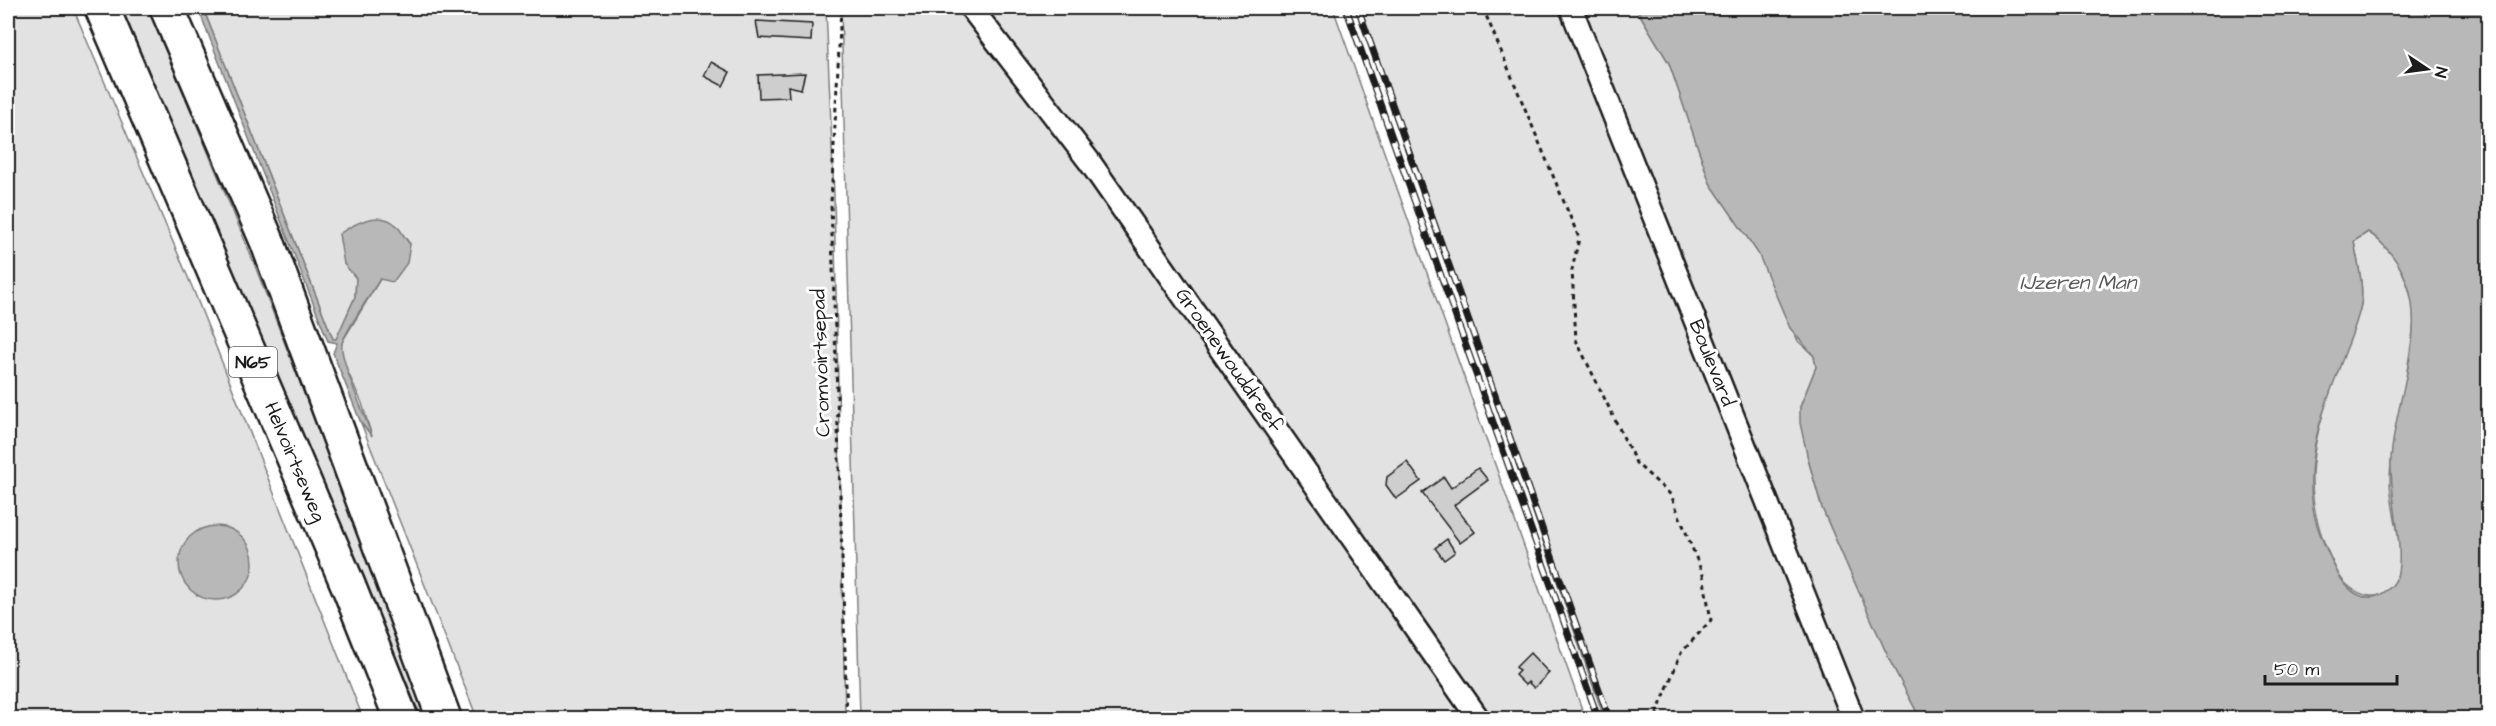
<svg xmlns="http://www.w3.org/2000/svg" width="2496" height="726" font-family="'Architects Daughter',sans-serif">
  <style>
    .green { fill: #e2e2e2; stroke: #7f7f7f; stroke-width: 1.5 }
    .water { fill: #b8b8b8; stroke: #7a7a7a; stroke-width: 1.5; fill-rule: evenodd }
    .building { fill: #cecece; stroke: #1c1c1c; stroke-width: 1.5 }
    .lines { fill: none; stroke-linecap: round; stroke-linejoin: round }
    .street-casing { stroke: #1c1c1c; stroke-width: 26 }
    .primary-casing { stroke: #1c1c1c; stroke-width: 38 }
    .path { stroke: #1c1c1c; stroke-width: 3; stroke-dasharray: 4.5 4.5; stroke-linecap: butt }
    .street { stroke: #fff; stroke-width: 21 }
    .primary { stroke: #fff; stroke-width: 33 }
    .rail-casing { stroke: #1c1c1c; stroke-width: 7 }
    .rail { stroke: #fff; stroke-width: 4.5; stroke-dasharray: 14; stroke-linecap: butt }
    .labels { text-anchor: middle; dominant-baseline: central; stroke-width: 6; stroke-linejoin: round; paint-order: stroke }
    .shield { fill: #fff; stroke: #606060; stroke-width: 1.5 }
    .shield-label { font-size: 18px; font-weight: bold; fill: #1c1c1c }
    .street-label { font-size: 20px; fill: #1c1c1c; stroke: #fff }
    .water-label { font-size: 21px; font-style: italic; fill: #5a5a5a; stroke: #fff }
  </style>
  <rect width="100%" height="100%" fill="#fff"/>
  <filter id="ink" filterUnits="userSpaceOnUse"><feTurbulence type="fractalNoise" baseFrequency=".0167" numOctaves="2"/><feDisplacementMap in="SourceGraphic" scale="12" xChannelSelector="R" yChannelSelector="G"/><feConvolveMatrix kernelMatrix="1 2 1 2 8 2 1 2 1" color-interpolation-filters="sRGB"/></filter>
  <g filter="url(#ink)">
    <!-- green -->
    <path class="green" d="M8,8h65l120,281 170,429h-355z
      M121,8h27l102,245 179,465h-6l-7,-13z
      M203,8h623l8,187 11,523h-368l-116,-295 10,11 -9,-31 -22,-48 2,-13 38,-63 30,-35 -14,-19 -52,39 12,14 -1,19 -19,43 -3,-1z
      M841,8h129l500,710h-610z
      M986,8h347l252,710h-94z
      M1359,8h203l280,710h-238z
      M1583,8h53l33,55 41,120 48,70 40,88 16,15 2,11 -16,40 8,52 14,49 28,64 41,91 29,55h-57z
      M2368,232c30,20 42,50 47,85 -5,37 -11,74 -17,112 -3,16 -8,33 -8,49 -1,32 17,68 7,99 -11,32 -47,19 -59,-4 -43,-82 -26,-131 3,-213 6,-18 16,-37 20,-56 3,-19 -4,-43 -7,-63z"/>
    <!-- water -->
    <path class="water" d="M198,8h5l130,331h3l19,-42 1,-19 -12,-14 -5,-30c15,-10 40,-25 57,-9 6,5 8,14 14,19l-3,19 -14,19 -13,-3c-9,15 -34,51 -38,64 -4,12 24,75 30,93l-11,-13 -28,-70 4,-10 -9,-2z
      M1636,8h852v710h-568l-29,-55 -41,-91 -28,-64 -14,-49 -8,-36v-16l16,-40 -2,-11 -24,-28 -32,-75 -48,-70 -41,-120zM2368,232c10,6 16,13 23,22 48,60 4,137 0,205 -2,35 14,87 6,118 -3,9 -14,18 -24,20 -17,3 -30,-13 -37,-27 -10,-22 -22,-45 -24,-69 -6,-45 11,-91 27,-132 7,-21 18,-43 22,-65 3,-20 -4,-43 -7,-63z
      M179 563a37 37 0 1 1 74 0a37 37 0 1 1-74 0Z"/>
    <!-- building -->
    <path class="building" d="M756,21l56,3 -1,17 -52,-3z
      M711,62l19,10 -7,14 -19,-10z
      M805,73l-4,16 -13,-3 1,11 -30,1 -1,-23z
      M1407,462l14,19 -25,18 -10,-14 1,-8z
      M1478,468l10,12 -34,25 21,27 -15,11 -38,-50 22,-16 7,11z
      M1447,539l8,13 -11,8 -9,-12z
      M1530,653l19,20 -15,15 -6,-6 -3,3 -10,-10 4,-4 -3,-4z"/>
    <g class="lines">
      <defs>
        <path id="street" d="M971,8l118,153 389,557
          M1571,8l282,710"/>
        <path id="primary" d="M102,8l246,577 53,133
          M167,8l100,233 177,477"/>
      </defs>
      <!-- street casing -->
      <use href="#street" class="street-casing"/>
      <!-- primary casing -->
      <use href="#primary" class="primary-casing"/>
      <!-- path -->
      <path class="path" d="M841,8l-10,195 16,515
        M1483,8l96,230 -7,32 4,70 60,123 35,32 32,80 8,45 -30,33 -25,63 2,2"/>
      <!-- street -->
      <use href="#street" class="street"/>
      <!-- primary -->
      <use href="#primary" class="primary"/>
      <defs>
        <path id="rail" d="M1346,8l252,710
          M1358,8l251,710"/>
      </defs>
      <!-- rail casing -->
      <use href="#rail" class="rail-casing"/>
      <!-- rail -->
      <use href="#rail" class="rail"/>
    </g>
  </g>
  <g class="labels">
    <!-- shield labels -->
    <rect class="shield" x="229" y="347" width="48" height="30" rx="4.5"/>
    <g class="shield-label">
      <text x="253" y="362">N65</text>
    </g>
    <!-- street labels -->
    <g class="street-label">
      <text transform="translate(1229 360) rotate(55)">Groenewouddreef</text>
      <text transform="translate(821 363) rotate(-92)">Cromvoirtsepad</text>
      <text transform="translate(1712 363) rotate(68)">Boulevard</text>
      <text transform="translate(295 462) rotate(67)">Helvoirtseweg</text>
    </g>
    <!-- water labels -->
    <g class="water-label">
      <text x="2078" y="282">IJzeren Man</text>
    </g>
  </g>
  <!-- margin -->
  <rect width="2496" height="726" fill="none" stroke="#fff" stroke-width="30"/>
  <rect x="15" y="15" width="2466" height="696" fill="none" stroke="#1c1c1c" stroke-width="2" filter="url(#ink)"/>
  <!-- north arrow -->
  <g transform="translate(2427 69) rotate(103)" stroke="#ffffff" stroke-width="4.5" paint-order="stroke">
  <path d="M0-4.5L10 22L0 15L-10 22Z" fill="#1c1c1c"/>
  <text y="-9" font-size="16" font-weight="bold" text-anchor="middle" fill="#1c1c1c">N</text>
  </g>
  <!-- scale -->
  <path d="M2265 675v9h132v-9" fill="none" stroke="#1c1c1c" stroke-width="3"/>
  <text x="2274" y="675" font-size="18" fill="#1c1c1c" stroke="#ffffff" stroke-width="4.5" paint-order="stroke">50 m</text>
</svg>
